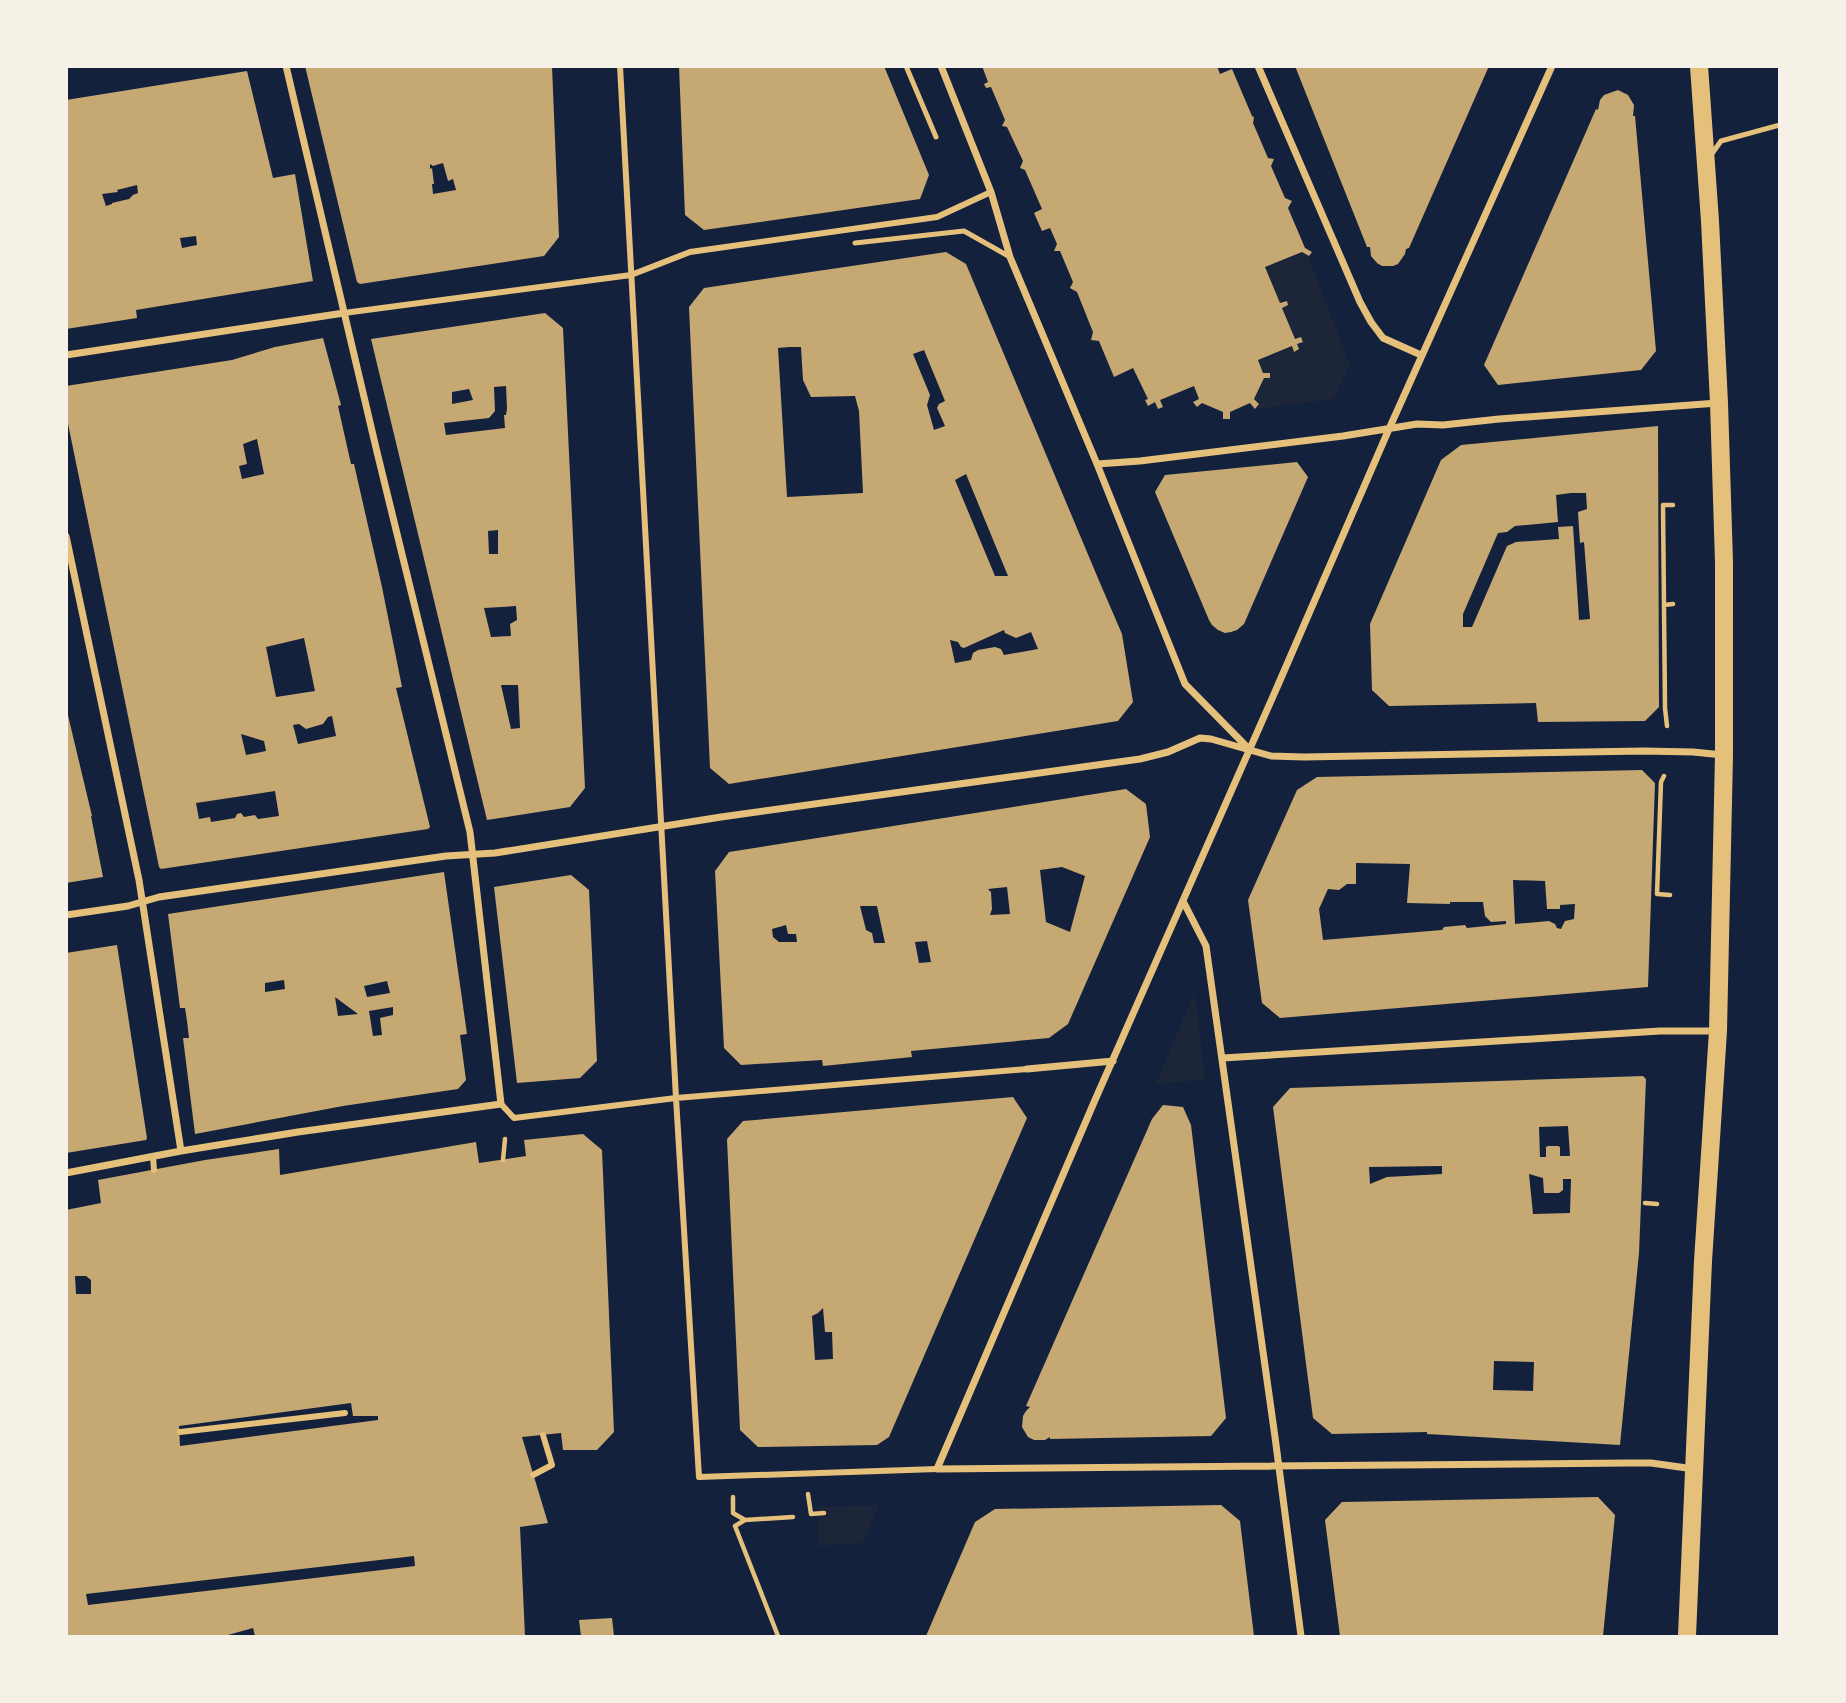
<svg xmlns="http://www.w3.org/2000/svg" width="1846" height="1703" font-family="Barlow,sans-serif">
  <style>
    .green { fill: #1d2539 }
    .building { fill: #c6a872; fill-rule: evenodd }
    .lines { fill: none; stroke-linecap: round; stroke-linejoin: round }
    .path { stroke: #e5c07b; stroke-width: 4.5 }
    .service { stroke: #e5c07b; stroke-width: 5 }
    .pedestrian { stroke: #e5c07b; stroke-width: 6 }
    .minor { stroke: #e5c07b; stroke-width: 7 }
    .primary { stroke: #e5c07b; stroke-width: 18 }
  </style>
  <rect width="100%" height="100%" fill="#14213d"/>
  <!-- green -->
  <path class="green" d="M1302,253l6,3 42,109 -17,34 -77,10 4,-5 -5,-5 9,-20 6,-1v-6l-6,1 -6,-12 34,-14 2,5 5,-2 -1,-6 5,-2 -2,-6 -6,3 -12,-31 5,-3 -1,-5 -7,3 -14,-35z
    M1195,991l10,89 -49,4z
    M879,1505l-16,38 -44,3 -1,-26 6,-7 -7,-6z"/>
  <!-- building -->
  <path class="building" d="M305,66h247l7,171 -15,19 -184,28 -3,-2zM443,163l5,18 5,-2 3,11 -23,4 -1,-10h2l-2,-16 -2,1v-5l3,2z
    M679,66h205l45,109 -9,24 -216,31 -19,-15z
    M982,66h235l3,8 12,-5 20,47 2,1 -1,6 15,35 6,1 -3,7 14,32 7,3 -4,7 17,40 7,4 -3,4 -7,-4 -37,15 15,36 7,-2 1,4 -6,3 13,31 6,-2 2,5 -6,2 2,5 -5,3 -2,-6 -34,14 5,13h7v5h-6l-10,21 5,5 -4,5 -5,-6 -20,9v7h-7v-7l-21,-9 -5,4 -4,-5 6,-3 -5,-13 -34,14 3,7 -5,2 -3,-7 -7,4 -3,-6 3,-1 -15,-31 -19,9 -15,-36 -8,-1 2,-8 -16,-40 -7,-4 3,-6 -13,-31h-6l3,-7 -7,-16 -8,3 -8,-18 8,-4 -17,-39 -5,-2 3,-7 -16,-34 -5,-1 3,-6 -14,-33 -5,1 -2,-4 4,-2z
    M1295,66h194l-80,182 -3,1 -1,5 -7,10 -5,2h-11l-5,-3 -6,-7 -1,-9h-3z
    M247,71l26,107 22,-4 18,107 -177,29 1,8 -71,11v-229zM137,185l1,8 -5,2 -4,4 -17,4v1l-6,2 -4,-12 16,-2 -1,-2zM196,236l1,9 -15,3 -2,-10z
    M1618,90l10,5 6,10 -1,11h2l21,235 -15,19 -143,15 -14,-20 112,-256 2,1 2,-10 4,-5z
    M946,252l20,12 134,319 22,51 11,68 -15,19 -389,63 -19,-16 -21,-461 15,-19zM789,347h12l2,33 8,17 44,-1 4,15 4,82 -76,4 -9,-149zM924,350l21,51 -6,3 -2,4 8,18 -11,4 -7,-25 3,-10 -17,-41zM966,474l42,102h-13l-40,-96zM1004,630l1,3 11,5 15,-6 7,17 -34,6 -3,-6 -6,-2 -17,3 -5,3 -2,7 -16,3 -5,-23 8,2 3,5 3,1z
    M545,313l18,15 22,460 -15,19 -83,13 -116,-481zM506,386l1,23 -1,6h-2l1,13 -59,7 -2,-12 45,-5 6,-7 -1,-24zM469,389l4,11 -21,4v-12zM498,530v24h-9l-1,-23zM516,606l1,14 -7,4 1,12 -20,1 -7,-29zM501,685h17l2,43 -9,1z
    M323,338l18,67 -3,1 13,58h3l28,123 20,100 -6,1 34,139 -2,2 -267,40 -2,-2 -93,-453v-28l166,-26 43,-13zM257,439l7,35 -22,5 -3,-13 8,-2 -4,-20zM304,638l11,53 -39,6 -10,-50zM332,716l4,20 -38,8 -5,-19 6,-1 7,5 17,-5 5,-7zM241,734l23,7 2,10 -20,4zM275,791l4,25 -21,3 -3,-4 -11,2 -3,-4 -4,1 -2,4 -24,4 -1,-5 -11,2 -3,-16z
    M1658,426l1,281 -14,14 -107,1 -2,-19 -147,3 -17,-16 -2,-66 71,-164 20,-15zM1571,493h15l1,16 -9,3 2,31 4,-1 6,77 -11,1 -6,-94 -15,1 1,12 -43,3 -9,4 -35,81h-9v-13l35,-81 9,-1 8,-6 43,-4 -2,-27z
    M1297,462l11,15 -64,147 -7,6 -6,2 -6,1 -7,-3 -6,-5 -3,-5 -54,-128 10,-17z
    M66,707l26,109h-1l12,61 -37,6z
    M1642,770l13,13 -7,204 -368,31 -18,-15 -14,-103 49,-110 20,-13zM1356,863l54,1 -3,39 43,1v-2h33l2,14 6,6 15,-1v3l-39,4 -2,-3 -21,2 -2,3 -119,10 -4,-31 9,-20 11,1 8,-6h9zM1513,880l32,1 2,28h13v-4l15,-1 -1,15 -9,2 -4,8 -4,-1 -2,-4 -6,-3 -34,3z
    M1126,789l20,15 4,33 -82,187 -19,14 -138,13 1,6 -89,9 -1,-6 -81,5 -17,-17 -9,-177 14,-19zM1062,867l23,9 -15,56 -24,-10 -6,-52zM1007,887l3,27 -20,1 2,-6 -1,-17 -3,-3zM860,906h17l8,37h-11l-2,-10 -6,-3zM786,925l2,9h8l1,8h-18l-6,-5 -1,-8zM927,941l4,21 -12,1 -4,-21z
    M444,872l23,162 -7,1 6,45 -8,9 -115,17 -148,28 -12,-96h6l-2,-17 -2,-13h-5l-12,-94zM284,980l1,9 -20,3v-9zM387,981l3,12 -23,4 -3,-11zM335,997l23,17 -20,2zM393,1007v8l-13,3 2,17 -9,1 -4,-25z
    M571,875l18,15 8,171 -17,17 -63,5 -23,-196z
    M117,945l30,193 -1,2 -80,13v-200z
    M1643,1076l3,3 -7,174 -19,192 -193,-11v-2l-95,2 -19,-16 -40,-311 17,-19zM1568,1126l2,30h-10v-9l-2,-1h-10l-2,1v10h-6l-1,-30zM1442,1166v8l-55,3 -17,7 -1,-17zM1529,1174l14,4 1,15h15l4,-3v-11h8l-1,34 -37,1zM1494,1361l40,1 -1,29 -40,-1z
    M1013,1097l14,21 -138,319 -12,8 -119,2 -18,-17 -13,-291 16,-18zM823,1308l2,24h7l1,27 -18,1 -3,-44 6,-3z
    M1163,1105l20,2 8,18 35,293 -15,18 -161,3v-2l-5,3h-11l-6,-3 -6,-10 1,-11 3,-5 4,-4 -4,-1 126,-287z
    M583,1134l19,16 12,282 -17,18h-34l-2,-17 -39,4 26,86 -28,4 5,109h-270l-2,-8 -25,7v1h-162v-426l35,-7 -3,-23 107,-20 74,-11 1,26 196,-33 3,21 47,-7 -2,-16zM75,1276h11l5,4v14h-15zM351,1403l2,13h25v4l-198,26 -1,-20zM414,1556l1,10 -327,39 -2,-11z
    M1598,1497l17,18 -12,121h-263l-15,-116 17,-18z
    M1221,1505l19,16 14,115h-328l49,-114 20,-13z
    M612,1618l2,18h-33l-2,-16z"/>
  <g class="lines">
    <!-- path -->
    <path class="path" d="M1664,605l9,-1
      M1667,726l-2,-18 -2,-203h10
      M1664,776l-3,6 -4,112 13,1
      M503,1160l2,-21
      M1645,1203l12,1
      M808,1494l3,20 13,-1
      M733,1497v16l12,7 -10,6 43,110
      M745,1520l48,-3"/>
    <!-- service -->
    <path class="service" d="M906,66l30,71
      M1711,155l10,-14 59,-16
      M855,243l109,-12 46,26"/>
    <!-- pedestrian -->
    <path class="pedestrian" d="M620,66l56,1032 23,379 238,-8
      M344,313l287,-38 59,-23 247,-35 54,-25
      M501,1104l13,14 162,-20 351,-29
      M153,1157l1,13
      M180,1432l165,-19
      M533,1475l19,-10 -9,-30"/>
    <!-- minor -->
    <path class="minor" d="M941,66l50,126 19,65 87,207 88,220 63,64
      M1258,66l102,236 11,20 12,16 38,17
      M1552,66l-163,363 -111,256 -183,415 -158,369 692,-6h22l43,6
      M66,355l278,-42
      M1097,464l43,-3 203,-25 74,-12 26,1 56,-6 219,-16
      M66,536l73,344 42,271
      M1183,901l23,45 69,491 26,199
      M66,915l62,-9 31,-9 287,-41 49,-3 226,-36 419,-58 28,-7 32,-14 11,1 60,17 33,1 339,-6 50,1 30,3
      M1223,1058l437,-27h58
      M1027,1069l86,-8
      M66,1173l115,-22 117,-19 203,-28 -31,-272 -93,-380 -91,-386"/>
    <!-- primary -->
    <path class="primary" d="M1687,1636l16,-375 15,-230 6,-276v-193l-5,-159 -9,-182 -11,-155"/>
  </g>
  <!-- border -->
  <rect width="1846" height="1703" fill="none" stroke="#f6f1e7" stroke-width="136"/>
</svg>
